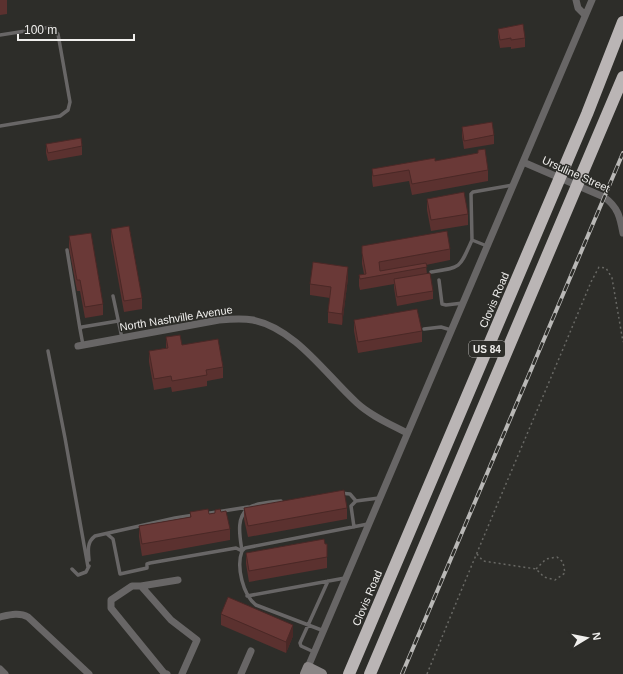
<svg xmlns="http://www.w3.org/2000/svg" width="623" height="674" font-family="Arial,sans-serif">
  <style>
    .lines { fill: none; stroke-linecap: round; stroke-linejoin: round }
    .path { stroke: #686864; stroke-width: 1.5; stroke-dasharray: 2 3; stroke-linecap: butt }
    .lane { stroke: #686666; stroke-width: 3.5 }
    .street { stroke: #686666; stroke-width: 7 }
    .secondary { stroke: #8a8686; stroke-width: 10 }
    .highway { stroke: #bab5b5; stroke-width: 12 }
    .rail-casing { stroke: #b9b8b6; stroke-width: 4 }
    .rail { stroke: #2d2d29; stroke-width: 2.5; stroke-dasharray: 8; stroke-linecap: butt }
    .wall { fill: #5b312f }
    .shaded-wall { fill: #4a2826 }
    .building { fill: #6a3937; stroke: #4a2826 }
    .labels { text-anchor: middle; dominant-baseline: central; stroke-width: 3; stroke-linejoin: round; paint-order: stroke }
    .shield { fill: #2d2d29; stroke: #b6b5b2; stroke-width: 1 }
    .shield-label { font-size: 10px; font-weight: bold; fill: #f0efed }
    .street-label { font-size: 11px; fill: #f0efed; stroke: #2d2d29 }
  </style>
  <rect width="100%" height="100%" fill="#2d2d29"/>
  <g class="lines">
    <!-- path -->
    <path class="path" d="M477,554l6,7 53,8 8,8 11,3 10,-7 -2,-11 -6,-5 -11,2 -10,10
      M427,674c53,-131 110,-262 164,-392l8,-15 7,1 6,10 11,64"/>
    <!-- lane -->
    <path class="lane" d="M0,35l51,-8 7,7 12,68 -2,8 -8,6 -60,10
      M487,246l-15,-6 -1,-46 2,-2 40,-7
      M67,250l13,79
      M431,272c31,-5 28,-3 41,-32
      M439,280l3,24 4,1 17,-2
      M113,296l9,42
      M424,329l17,-2 10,3
      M83,345l-3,-16 2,-2 36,-6
      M48,351l17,87 23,129
      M340,493l10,1 6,7
      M204,514l44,-7
      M354,527l-3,-21 5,-5 23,-3
      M107,534l6,5 7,35 27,-6v-4l3,-1 86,-15 6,3
      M242,551c-2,-14 -7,-35 8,-44 6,-4 23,-5 31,-6
      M89,560c-1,-10 -2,-18 6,-24l80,-18 19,-3
      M72,569l6,6 8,-3 3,-6
      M247,596l98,-18
      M324,631l-68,-26c-13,-10 -20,-38 -14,-54l3,-3 123,-24
      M314,652l-13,-6 -1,-3 28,-62"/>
    <!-- street -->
    <path class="street" d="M576,0l2,8 7,7
      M523,162l81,35c14,10 16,20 19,36
      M78,346l141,-26c11,-1 23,-2 34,0 43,9 73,55 104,83 14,13 33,21 50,30
      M141,586l37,-6
      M0,617c9,-2 19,-5 28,0l61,57
      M308,667l284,-667
      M0,669l5,5
      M167,674l-3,-1 -53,-65v-8l21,-14h9l30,34 26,20 -15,34
      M241,674l10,-23"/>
    <!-- secondary -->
    <path class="secondary" d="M305,674l3,-7 14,7"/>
    <!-- highway -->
    <path class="highway" d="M349,674l238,-560 36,-92
      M370,674l253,-597"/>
    <defs>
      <path id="rail" d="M402,674l221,-521"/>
    </defs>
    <!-- rail casing -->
    <use href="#rail" class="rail-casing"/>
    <!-- rail -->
    <use href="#rail" class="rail"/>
  </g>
  <!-- wall -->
  <path class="wall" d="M0,0h7v14l-7,1z
    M498,29l27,9v9l-14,2v-2l-11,1 -2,-11z
    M462,127l32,8v9l-30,5 -2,-13z
    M46,144l36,2v9l-34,6 -2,-8z
    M478,150l10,20v11l-76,14 -3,-14 -36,6 -1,-7v-11l63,-8 43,-7z
    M427,199l41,15v11l-37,6 -4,-21z
    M111,229l31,69v11l-18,3 -13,-72z
    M69,236l34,68v11l-18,3 -5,-27h-3l-8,-43z
    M362,246l88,3v11l-24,5 1,9 6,17v8l-36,7 -3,-18v-4l-34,6 -1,-4v-11l5,-1 -2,-10z
    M348,278l-6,47 -14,-2v-11l2,-14 -20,-3v-11z
    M354,320l68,11v11l-64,11 -4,-22z
    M166,337l16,8 41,22v11l-16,3v5l-35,6 -1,-5 -17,3 -5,-28v-11l17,-3z
    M244,508h103v11l-99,18 -4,-18z
    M215,510l6,2 9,17v11l-88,16 -3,-19v-11l51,-9v-5l19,2 6,-1z
    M246,553l81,4v11l-78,14 -3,-18z
    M221,614l72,22 -7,17 -65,-28z"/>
  <!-- shaded-wall -->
  <path class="shaded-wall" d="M348,267v11l-6,47v-11z
    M293,625v11l-7,17v-11z"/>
  <!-- building -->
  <path class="building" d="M523,24l2,14 -14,2v-2l-11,2 -2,-11z
    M492,122l2,13 -30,6 -2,-14z
    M81,138l1,8 -34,7 -2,-9z
    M485,149l3,21 -76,14 -3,-14 -36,6 -1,-7 63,-11v3l43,-8v-3z
    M464,192l4,22 -37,6 -4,-21z
    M129,226l13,72 -18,3 -13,-72z
    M447,231l3,18 -71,13 1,9 46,-8 1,4 -67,12 -1,-4 7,-1 -4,-21v-7z
    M91,233l12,71 -18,3 -5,-27h-3l-8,-44z
    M313,262l35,5 -6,47 -14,-2 3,-25 -21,-3z
    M430,273l3,18 -36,6 -3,-18z
    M417,309l5,22 -64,11 -4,-22z
    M180,335l2,10 36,-6 5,28 -17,3 1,5 -35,6 -1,-5 -17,3 -5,-28 19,-3 -2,-11z
    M344,490l3,18 -99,18 -4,-18z
    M208,509l1,5 6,-1v-3l5,-1 1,3 5,-1 4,18 -88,15 -3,-18 52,-9 -1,-5z
    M324,539l1,5h2v13l-78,14 -3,-18z
    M228,597l65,28 -7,17 -65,-28z"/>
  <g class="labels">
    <!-- shield labels -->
    <rect class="shield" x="469" y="341" width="36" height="16" rx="3"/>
    <g class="shield-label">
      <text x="487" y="349">US 84</text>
    </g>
    <!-- street labels -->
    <g class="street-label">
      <text transform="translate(576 174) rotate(24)">Ursuline Street</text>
      <text transform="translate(494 300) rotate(-67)">Clovis Road</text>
      <text transform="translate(176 318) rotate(-9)">North Nashville Avenue</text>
      <text transform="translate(367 598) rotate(-67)">Clovis Road</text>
    </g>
  </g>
  <!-- north arrow -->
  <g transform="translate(587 638) rotate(80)" stroke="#2d2d29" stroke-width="3" paint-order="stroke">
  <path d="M0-3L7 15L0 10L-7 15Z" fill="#f0efed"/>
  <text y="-6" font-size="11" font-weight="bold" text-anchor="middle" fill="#f0efed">N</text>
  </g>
  <!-- scale -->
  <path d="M18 34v6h116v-6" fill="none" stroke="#f0efed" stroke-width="2"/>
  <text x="24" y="34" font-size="12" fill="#f0efed" stroke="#2d2d29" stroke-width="3" paint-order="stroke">100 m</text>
</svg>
